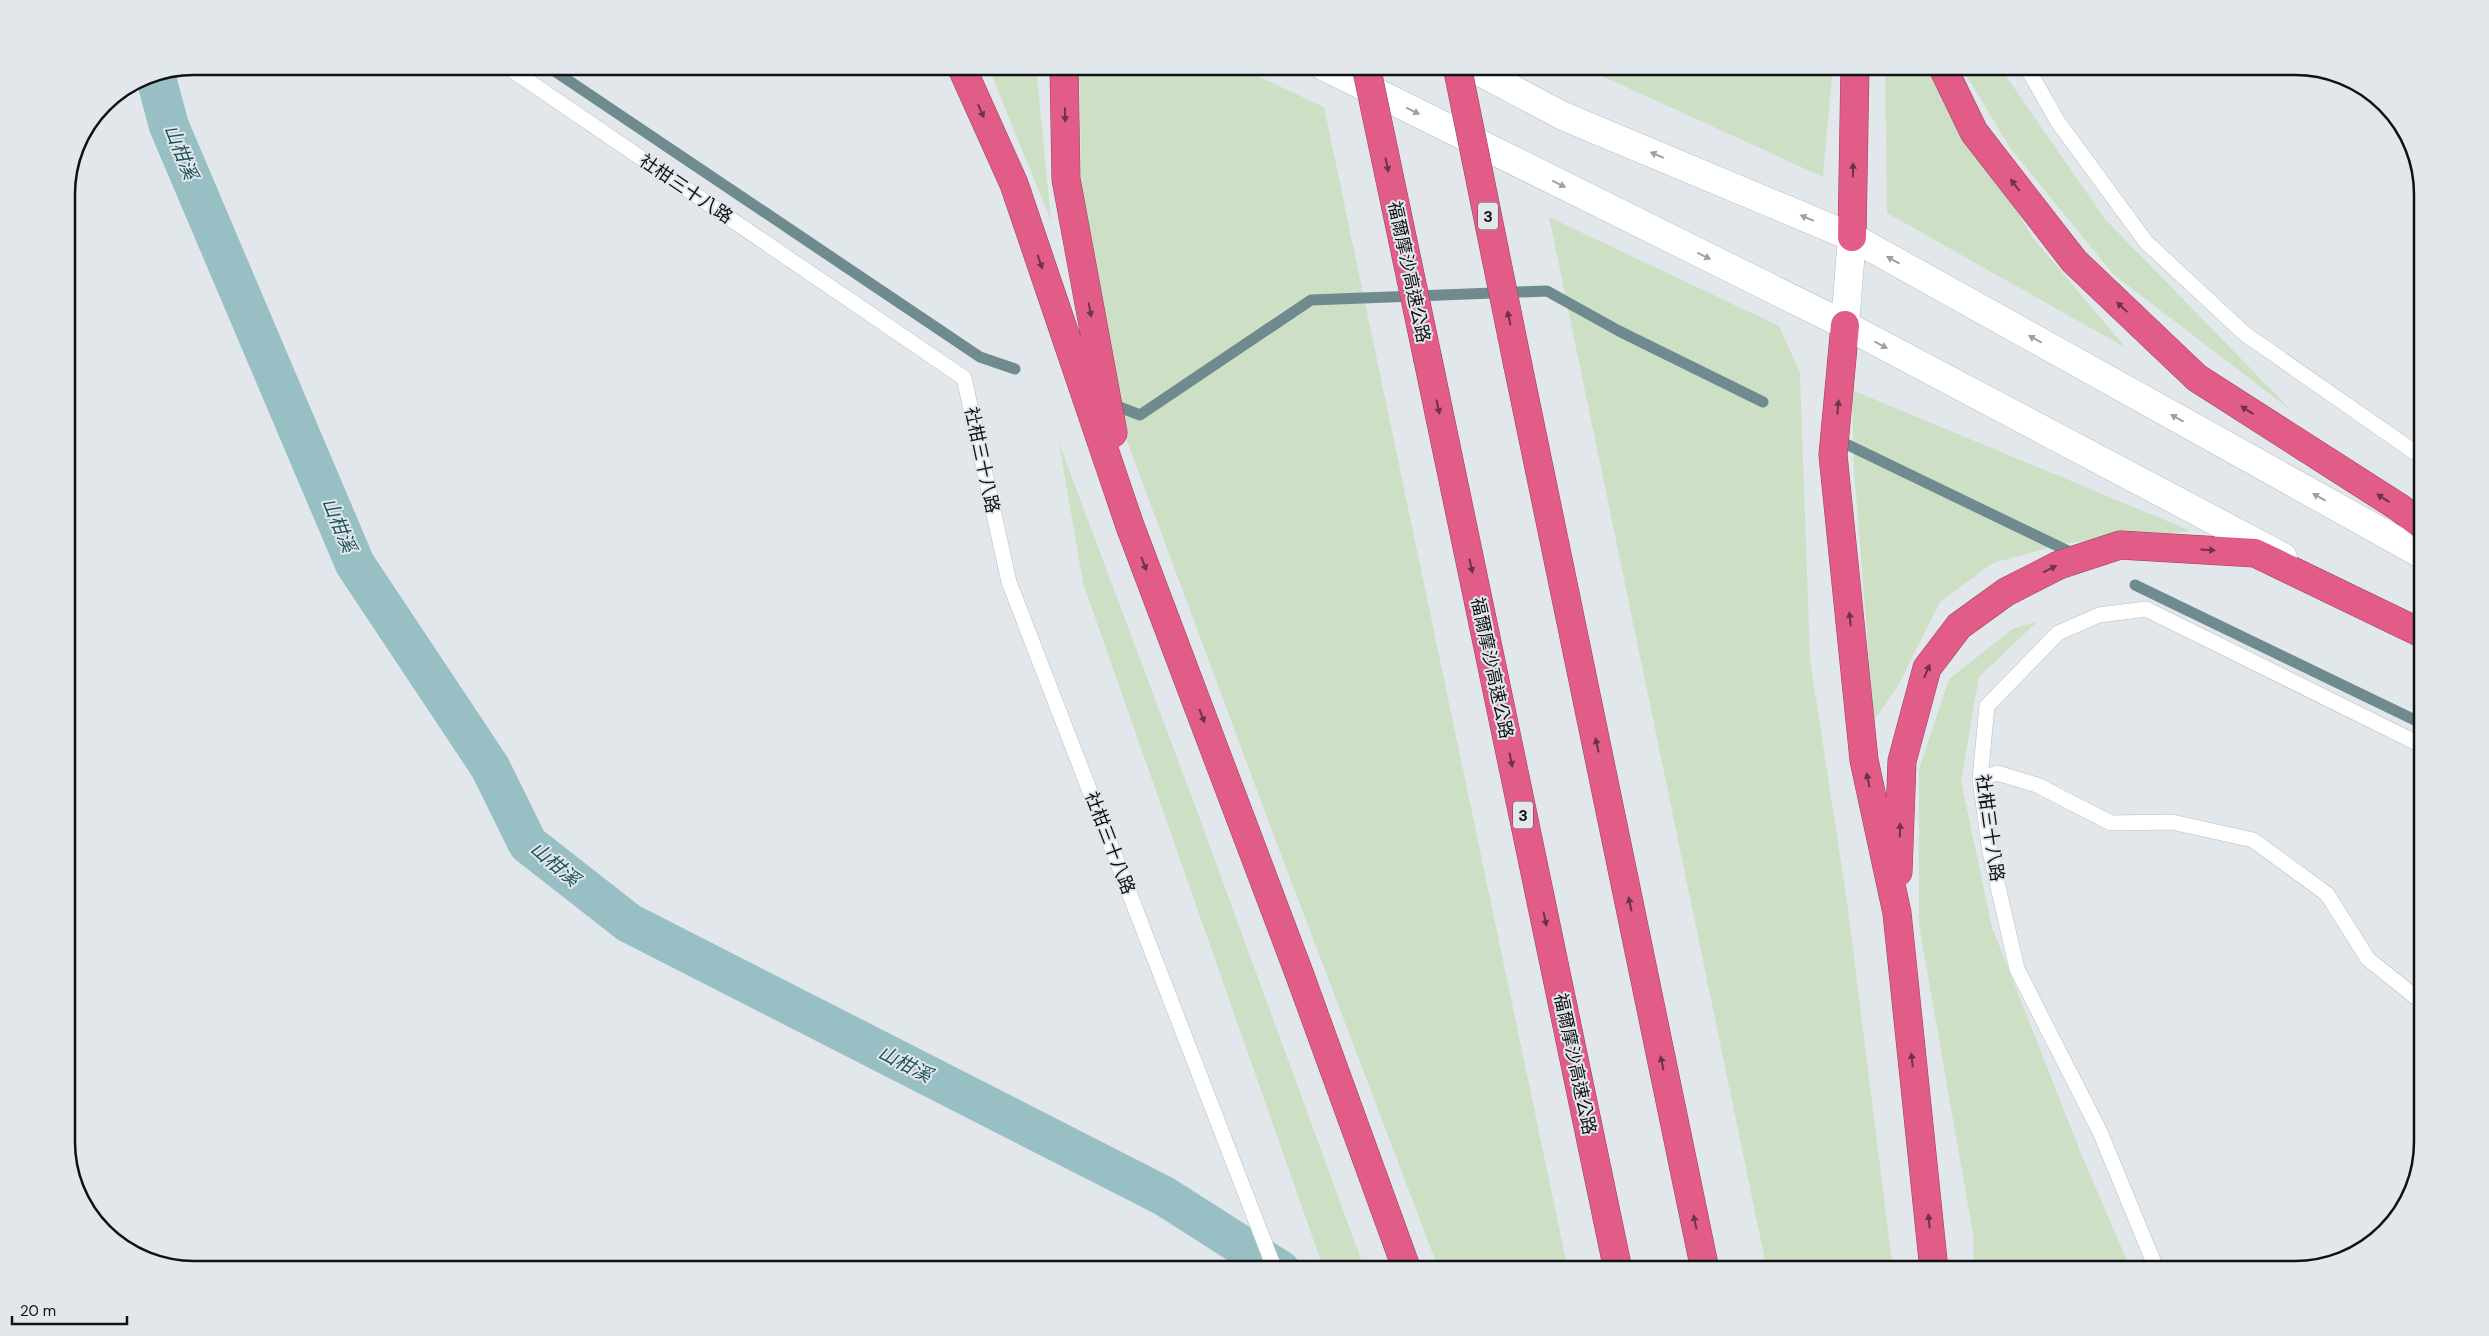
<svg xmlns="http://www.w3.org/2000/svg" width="2489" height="1336" font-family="'DM Sans','Noto Sans TC',sans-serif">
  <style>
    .green { fill: #cde0c6 }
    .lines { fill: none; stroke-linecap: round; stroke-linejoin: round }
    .stream { stroke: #6f8b8f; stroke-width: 11 }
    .canal { stroke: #98bfc4; stroke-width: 40 }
    .service-casing { stroke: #b8bdc2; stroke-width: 16 }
    .secondary-casing { stroke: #b8bdc2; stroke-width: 29 }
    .motorway-casing { stroke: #98425f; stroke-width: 29 }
    .service { stroke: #fff; stroke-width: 15 }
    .secondary { stroke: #fff; stroke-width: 28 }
    .motorway { stroke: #e25c88; stroke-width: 28 }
    .motorway-bridge-casing { stroke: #98425f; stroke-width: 29; stroke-linecap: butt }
    .motorway-bridge { stroke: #e25c88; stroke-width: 28 }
    .oneway { fill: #6e3348 }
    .oneway2 { fill: #9fa0a1 }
    .labels { text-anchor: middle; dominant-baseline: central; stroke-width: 4; stroke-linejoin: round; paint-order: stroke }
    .shield { fill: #e2e7ec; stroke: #4e5154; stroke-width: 1 }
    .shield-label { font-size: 16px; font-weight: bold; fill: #0f1113 }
    .street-label { font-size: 18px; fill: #0f1113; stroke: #e2e7ec }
    .water-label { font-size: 19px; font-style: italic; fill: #1b5359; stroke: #e2e7ec }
    .rim { fill: none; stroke: #0f1113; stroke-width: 2.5 }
  </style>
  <rect width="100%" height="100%" fill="#e2e7ec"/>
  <!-- green -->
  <path class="green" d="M988,66h48l15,155z
    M1079,66h157l88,41 244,1163h-129l-168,-442 -154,-414 -35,-205z
    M1580,66h250l2,9 -9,102z
    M1885,66h46l102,172 93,110 -239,-135z
    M1961,66h38l106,153 187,192 -179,-137 -103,-126z
    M1549,217l230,109 21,47 10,286 37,242 46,369h-126z
    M1852,390l339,141 -125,12 -73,20 -53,39 -41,82 -25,37 -20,-250z
    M1059,443l138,368 168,459h-41l-241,-687z
    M2037,622l-58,55 -18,104 31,146 88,224 51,119h-157l-1,-36 -54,-309v-156l30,-90 65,-51z"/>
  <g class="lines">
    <!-- stream -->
    <path class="stream" d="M547,66l433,291 35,12
      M1109,403l31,12 171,-115 236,-9 72,40 144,71
      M1842,442l232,112
      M2135,585l288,139"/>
    <!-- canal -->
    <path class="canal" d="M155,74l14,52 186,438 135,203 38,77 101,79 535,273 116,74"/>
    <defs>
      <path id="service" d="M506,66l458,312 45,204 266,688
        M2026,66l32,56 88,120 99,92 178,124
        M1980,779l17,-6 40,12 74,38 61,-1 81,18 74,54 41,65 55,44
        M2157,1270l-57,-138 -83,-163 -27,-117 -10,-73 7,-73 71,-73 41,-18 47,-6 277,137"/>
      <path id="secondary" d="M1323,66l522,259 438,232
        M1469,66l94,50 289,121 571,318
        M1845,325l7,-88"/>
      <path id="motorway" d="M961,66l53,118 116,342 169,447 108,297
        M1064,66l2,113 47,254
        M1942,66l32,66 100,129 123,117 203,130 23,18
        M1852,237l3,-171
        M1845,325l-12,130 31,305 33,153 37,357
        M1428,360l190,910
        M1518,366l187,904
        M1898,872l4,-111 25,-93 32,-42 47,-34 53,-27 61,-20 135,8 168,81"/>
    </defs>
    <!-- service casing -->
    <use href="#service" class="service-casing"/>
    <!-- secondary casing -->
    <use href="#secondary" class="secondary-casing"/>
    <!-- motorway casing -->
    <use href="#motorway" class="motorway-casing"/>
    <!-- service -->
    <use href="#service" class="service"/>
    <!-- secondary -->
    <use href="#secondary" class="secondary"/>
    <!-- motorway -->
    <use href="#motorway" class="motorway"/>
    <defs>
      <path id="motorway-bridge" d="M1366,66l62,294
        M1457,66l61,300"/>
    </defs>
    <!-- motorway-bridge casing -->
    <use href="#motorway-bridge" class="motorway-bridge-casing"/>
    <!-- motorway-bridge -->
    <use href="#motorway-bridge" class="motorway-bridge"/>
  </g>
  <!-- one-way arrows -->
  <defs><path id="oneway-solid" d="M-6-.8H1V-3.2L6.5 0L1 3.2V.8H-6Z" transform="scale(1.25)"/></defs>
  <g class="oneway">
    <use href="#oneway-solid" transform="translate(981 111) rotate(66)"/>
    <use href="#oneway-solid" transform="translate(1065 115) rotate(89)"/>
    <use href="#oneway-solid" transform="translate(1387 165) rotate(78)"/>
    <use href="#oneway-solid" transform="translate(1853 170) rotate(-89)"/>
    <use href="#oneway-solid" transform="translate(2015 185) rotate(-128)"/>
    <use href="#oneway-solid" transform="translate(1040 262) rotate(71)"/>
    <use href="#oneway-solid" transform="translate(2122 307) rotate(-137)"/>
    <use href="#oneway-solid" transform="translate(1090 310) rotate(80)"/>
    <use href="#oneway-solid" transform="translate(1509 318) rotate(-102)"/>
    <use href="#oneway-solid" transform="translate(1438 407) rotate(78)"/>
    <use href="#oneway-solid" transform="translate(1838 407) rotate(-85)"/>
    <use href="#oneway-solid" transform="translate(2247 410) rotate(-147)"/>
    <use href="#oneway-solid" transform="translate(2383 498) rotate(-147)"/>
    <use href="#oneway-solid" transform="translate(2208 550) rotate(4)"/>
    <use href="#oneway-solid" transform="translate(1144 564) rotate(69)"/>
    <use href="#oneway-solid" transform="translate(1471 566) rotate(78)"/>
    <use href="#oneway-solid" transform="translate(2050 569) rotate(-27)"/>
    <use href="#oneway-solid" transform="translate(1850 619) rotate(-96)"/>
    <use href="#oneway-solid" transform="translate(1927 671) rotate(-67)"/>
    <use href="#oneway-solid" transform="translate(1202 716) rotate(69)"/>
    <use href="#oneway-solid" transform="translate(1597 745) rotate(-102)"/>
    <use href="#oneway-solid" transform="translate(1511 760) rotate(78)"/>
    <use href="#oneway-solid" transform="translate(1868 780) rotate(-102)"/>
    <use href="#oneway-solid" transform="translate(1900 830) rotate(-88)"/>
    <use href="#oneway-solid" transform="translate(1630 904) rotate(-102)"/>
    <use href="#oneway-solid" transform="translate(1545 919) rotate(78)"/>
    <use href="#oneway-solid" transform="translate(1912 1060) rotate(-96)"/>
    <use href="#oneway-solid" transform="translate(1662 1063) rotate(-102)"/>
    <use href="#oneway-solid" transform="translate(1929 1221) rotate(-96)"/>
    <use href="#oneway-solid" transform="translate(1695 1222) rotate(-102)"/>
  </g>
  <g class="oneway2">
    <use href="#oneway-solid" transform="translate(1413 111) rotate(26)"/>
    <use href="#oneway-solid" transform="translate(1657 155) rotate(-157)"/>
    <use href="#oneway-solid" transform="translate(1559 184) rotate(26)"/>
    <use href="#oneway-solid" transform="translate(1807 218) rotate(-157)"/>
    <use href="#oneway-solid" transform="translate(1704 256) rotate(26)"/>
    <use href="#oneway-solid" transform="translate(1893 260) rotate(-151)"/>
    <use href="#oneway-solid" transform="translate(2035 339) rotate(-151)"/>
    <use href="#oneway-solid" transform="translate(1881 345) rotate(28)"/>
    <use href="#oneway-solid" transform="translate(2177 418) rotate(-151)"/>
    <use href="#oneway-solid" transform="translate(2319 497) rotate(-151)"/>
  </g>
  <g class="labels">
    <!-- shield labels -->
    <g class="shield">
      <rect x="1478" y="202.5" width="20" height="27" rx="4"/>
      <rect x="1513" y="801.5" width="20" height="27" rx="4"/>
    </g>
    <g class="shield-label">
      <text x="1488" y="216">3</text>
      <text x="1523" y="815">3</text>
    </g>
    <!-- street labels -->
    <g class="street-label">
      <text transform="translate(686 189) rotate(34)">社柑三十八路</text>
      <text transform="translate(1409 272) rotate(78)">福爾摩沙高速公路</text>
      <text transform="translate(982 460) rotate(78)">社柑三十八路</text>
      <text transform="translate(1492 668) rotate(78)">福爾摩沙高速公路</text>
      <text transform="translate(1990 828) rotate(82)">社柑三十八路</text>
      <text transform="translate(1110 843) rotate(69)">社柑三十八路</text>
      <text transform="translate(1575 1064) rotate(78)">福爾摩沙高速公路</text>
    </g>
    <!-- water labels -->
    <g class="water-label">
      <text transform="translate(181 152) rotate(68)">山柑溪</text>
      <text transform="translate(339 525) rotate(67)">山柑溪</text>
      <text transform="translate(555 864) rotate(40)">山柑溪</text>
      <text transform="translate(905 1064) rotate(27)">山柑溪</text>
    </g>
  </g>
  <!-- crop -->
  <path d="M0 0H2489V1336H0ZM194 75H2295A119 119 0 0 1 2414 194V1142A119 119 0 0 1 2295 1261H194A119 119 0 0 1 75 1142V194A119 119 0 0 1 194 75Z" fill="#e2e7ec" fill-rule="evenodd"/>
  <path class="rim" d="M194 75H2295A119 119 0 0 1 2414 194V1142A119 119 0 0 1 2295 1261H194A119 119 0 0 1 75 1142V194A119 119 0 0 1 194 75Z"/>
  <!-- scale -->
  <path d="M12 1316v8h115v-8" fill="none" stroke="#0f1113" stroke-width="2.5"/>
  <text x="20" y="1316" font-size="15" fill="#0f1113" stroke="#e2e7ec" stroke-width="4" paint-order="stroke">20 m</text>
</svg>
